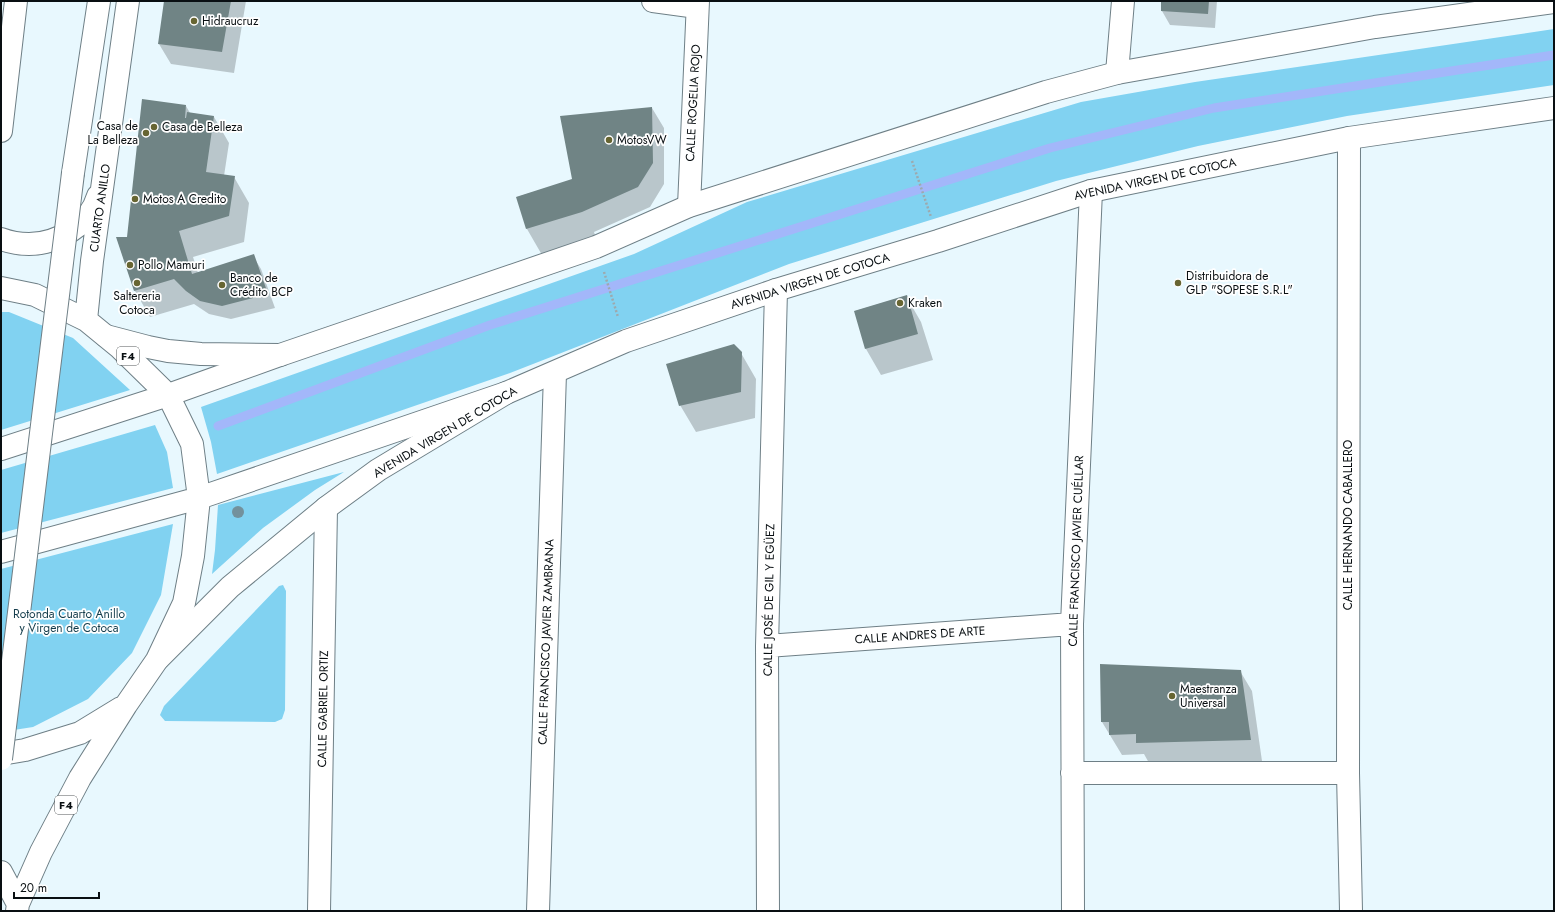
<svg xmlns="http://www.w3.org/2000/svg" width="1555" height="912" font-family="Jost,sans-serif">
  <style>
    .green { fill: #81d2f1 }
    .shadow { fill: #0003 }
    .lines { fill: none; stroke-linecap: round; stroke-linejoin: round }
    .stream { stroke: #a3b7fa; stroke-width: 9 }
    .building { fill: #708485 }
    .minor-casing { stroke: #6e7f86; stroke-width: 24 }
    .major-casing { stroke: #6e7f86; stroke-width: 24 }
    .highway-casing { stroke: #6e7f86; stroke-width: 24 }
    .path { stroke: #9da9ae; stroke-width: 2.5; stroke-dasharray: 2 2; stroke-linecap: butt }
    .minor { stroke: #fff; stroke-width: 22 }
    .major { stroke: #fff; stroke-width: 22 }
    .highway { stroke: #fff; stroke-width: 22 }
    .highway-bridge-casing { stroke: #6e7f86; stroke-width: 24; stroke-linecap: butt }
    .highway-bridge { stroke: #fff; stroke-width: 22 }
    .tree { fill: #73919c }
    .poi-dot { fill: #676532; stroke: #fff; stroke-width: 1.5 }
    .labels { text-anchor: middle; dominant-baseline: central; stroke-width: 3.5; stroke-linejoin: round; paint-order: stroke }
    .shield { fill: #fff; stroke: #535759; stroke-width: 1 }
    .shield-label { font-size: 11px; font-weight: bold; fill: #090f12 }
    .poi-label { font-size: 12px; fill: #090f12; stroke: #fff; text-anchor: start }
    .street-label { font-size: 12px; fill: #090f12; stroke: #fff }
    .park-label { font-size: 12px; fill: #143d4c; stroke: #fff }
  </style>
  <rect width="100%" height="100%" fill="#e8f8fe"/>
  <!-- green -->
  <path class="green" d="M1554,29v56l-207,31 -149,30 -142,35 -267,83 -279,109 -293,101 -6,-32 -10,-35 433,-153 113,-52 334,-100 114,-20z
    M1,312h8l64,26 57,52 -129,40z
    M155,425l12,27 6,36 -172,45v-63z
    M344,472l-29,18 -52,38 -51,46 3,-24 3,-45z
    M173,524l-12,71 -29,58 -44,46 -55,28 -32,5v-163z
    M283,585l3,6 -1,119 -3,9 -7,3 -110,-1 -5,-6 4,-9 115,-120z"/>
  <!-- shadow -->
  <path class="shadow" d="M165,1h81l-12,72 -63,-9 -12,-20z
    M1162,1h55l-2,27 -45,-3 -8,-14z
    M186,106l4,7 24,4 15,26 -5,33 10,1 15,26 -5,39 -51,15 5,16 55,-17 8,13 14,39 -44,11 -22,-5 -15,-10 -44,13 -15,-26 -7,-53z
    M652,108l12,20v56l-14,23 -56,25 2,6 -54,17 -15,-26 -10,-32 56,-17z
    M906,296l15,26 12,38 -52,15 -15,-26 -11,-38z
    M741,353l15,26 -1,39 -59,14 -16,-27z
    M1240,671l12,20 10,70 -113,2 -5,-9 -22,1 -20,-33z"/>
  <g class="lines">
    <!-- stream -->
    <path class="stream" d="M218,426l272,-101 560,-177 164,-40 340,-53"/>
  </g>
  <!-- building -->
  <path class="building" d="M164,1h67l-9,51 -64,-8z
    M1161,1h48l-1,13 -47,-3z
    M142,99l44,6 -1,13h1l1,-6 27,4 -8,56 29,4 -6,40 -50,15 13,43 62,-20 14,40 -46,12 -22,-5 -14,-10 -12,-12 -40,12 -18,-54h11z
    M652,107l1,56 -15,24 -56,25 -56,17 -10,-32 56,-18 -12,-63z
    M907,295l11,39 -53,15 -11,-38z
    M734,344l8,8 -1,40 -62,14 -13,-42z
    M1100,664l141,6 10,70 -115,3v-9l-27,1v-13h-8z"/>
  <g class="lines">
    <defs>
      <path id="minor" d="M653,1l44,6
        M1117,73l6,-72
        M1349,138l-1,635 3,138
        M689,206l9,-205
        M767,646l305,-22
        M1072,773h276
        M319,911l7,-403
        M538,911l17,-538
        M768,911l-1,-265 9,-356
        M1073,911l-1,-287 19,-433"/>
      <path id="major" d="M106,336l42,11 20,4 33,3 79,1 316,-108 93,-41 357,-114 71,-19 258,-46 179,-25
        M159,658l71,-71 96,-79 52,-38 128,-77 120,-52 150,-51 162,-49 153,-50 258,-53 205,-30"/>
      <path id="highway" d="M1,131l15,-130
        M73,173l26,-172
        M1,239c8,3 19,5 28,5 29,0 61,-20 69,-48
        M1,288l34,7 51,25 33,27 49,48 24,49 7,54 -6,58 -9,47 -27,57 -31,45 -46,73 -39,74 -23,52 -1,7
        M86,320l6,-59 36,-260
        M1,449l167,-54 112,-40
        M1,552l198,-54 307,-105
        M1,754l24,-4 55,-17 41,-25
        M1,872l17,32"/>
    </defs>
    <!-- minor casing -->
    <use href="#minor" class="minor-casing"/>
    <!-- major casing -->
    <use href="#major" class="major-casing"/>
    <!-- highway casing -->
    <use href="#highway" class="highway-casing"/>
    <!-- path -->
    <path class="path" d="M912,161l19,56
      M604,272l14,45"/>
    <!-- minor -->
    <use href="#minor" class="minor"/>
    <!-- major -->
    <use href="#major" class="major"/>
    <!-- highway -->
    <use href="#highway" class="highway"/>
    <defs>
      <path id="highway-bridge" d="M1,759l72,-586"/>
    </defs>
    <!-- highway-bridge casing -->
    <use href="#highway-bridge" class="highway-bridge-casing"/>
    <!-- highway-bridge -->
    <use href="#highway-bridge" class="highway-bridge"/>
  </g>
  <!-- trees -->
  <circle class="tree" cx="238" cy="512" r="6"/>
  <!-- markers -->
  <g class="poi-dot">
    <circle cx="194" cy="21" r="4"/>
    <circle cx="154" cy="127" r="4"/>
    <circle cx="146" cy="133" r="4"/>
    <circle cx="609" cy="140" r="4"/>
    <circle cx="135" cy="199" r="4"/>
    <circle cx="130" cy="265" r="4"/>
    <circle cx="137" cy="283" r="4"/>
    <circle cx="1178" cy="283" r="4"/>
    <circle cx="222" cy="285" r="4"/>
    <circle cx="900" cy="303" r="4"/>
    <circle cx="1172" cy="696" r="4"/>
  </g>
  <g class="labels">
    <!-- shield labels -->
    <g class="shield">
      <rect x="117" y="347" width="22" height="18" rx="3"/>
      <rect x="55" y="796" width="22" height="18" rx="3"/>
    </g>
    <g class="shield-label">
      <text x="128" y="356">F4</text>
      <text x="66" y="805">F4</text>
    </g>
    <!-- poi labels -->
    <g class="poi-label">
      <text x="202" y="21">Hidraucruz</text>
      <text x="138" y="126" text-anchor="end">Casa de<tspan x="138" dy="14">La Belleza</tspan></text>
      <text x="162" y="127">Casa de Belleza</text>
      <text x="617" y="140">MotosVW</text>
      <text x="143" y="199">Motos A Credito</text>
      <text x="138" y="265">Pollo Mamuri</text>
      <text x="1186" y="276">Distribuidora de<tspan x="1186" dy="14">GLP "SOPESE S.R.L"</tspan></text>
      <text x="230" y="278">Banco de<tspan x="230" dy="14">Crédito BCP</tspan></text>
      <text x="137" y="296" text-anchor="middle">Saltereria<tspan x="137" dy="14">Cotoca</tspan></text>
      <text x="908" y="303">Kraken</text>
      <text x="1180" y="689">Maestranza<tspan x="1180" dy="14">Universal</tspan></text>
    </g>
    <!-- street labels -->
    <g class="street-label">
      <text transform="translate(693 103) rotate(-87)">CALLE ROGELIA ROJO</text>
      <text transform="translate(1155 179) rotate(-12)">AVENIDA VIRGEN DE COTOCA</text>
      <text transform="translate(100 208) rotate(-82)">CUARTO ANILLO</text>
      <text transform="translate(810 281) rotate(-17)">AVENIDA VIRGEN DE COTOCA</text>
      <text transform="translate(445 432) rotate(-31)">AVENIDA VIRGEN DE COTOCA</text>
      <text transform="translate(1348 525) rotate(-90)">CALLE HERNANDO CABALLERO</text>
      <text transform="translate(1076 551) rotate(-88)">CALLE FRANCISCO JAVIER CUÉLLAR</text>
      <text transform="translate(769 600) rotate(-89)">CALLE JOSÉ DE GIL Y EGÜEZ</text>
      <text transform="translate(920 635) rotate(-4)">CALLE ANDRES DE ARTE</text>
      <text transform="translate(546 642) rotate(-88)">CALLE FRANCISCO JAVIER ZAMBRANA</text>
      <text transform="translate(323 709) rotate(-89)">CALLE GABRIEL ORTIZ</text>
    </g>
    <!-- park labels -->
    <g class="park-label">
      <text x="69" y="614">Rotonda Cuarto Anillo<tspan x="69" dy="14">y Virgen de Cotoca</tspan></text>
    </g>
  </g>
  <!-- border -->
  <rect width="1555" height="912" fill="none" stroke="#090f12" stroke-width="4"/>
  <!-- scale -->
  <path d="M14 892v6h85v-6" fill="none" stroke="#090f12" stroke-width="2"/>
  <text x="20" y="892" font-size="12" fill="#090f12" stroke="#ffffff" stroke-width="3" paint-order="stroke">20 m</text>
</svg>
